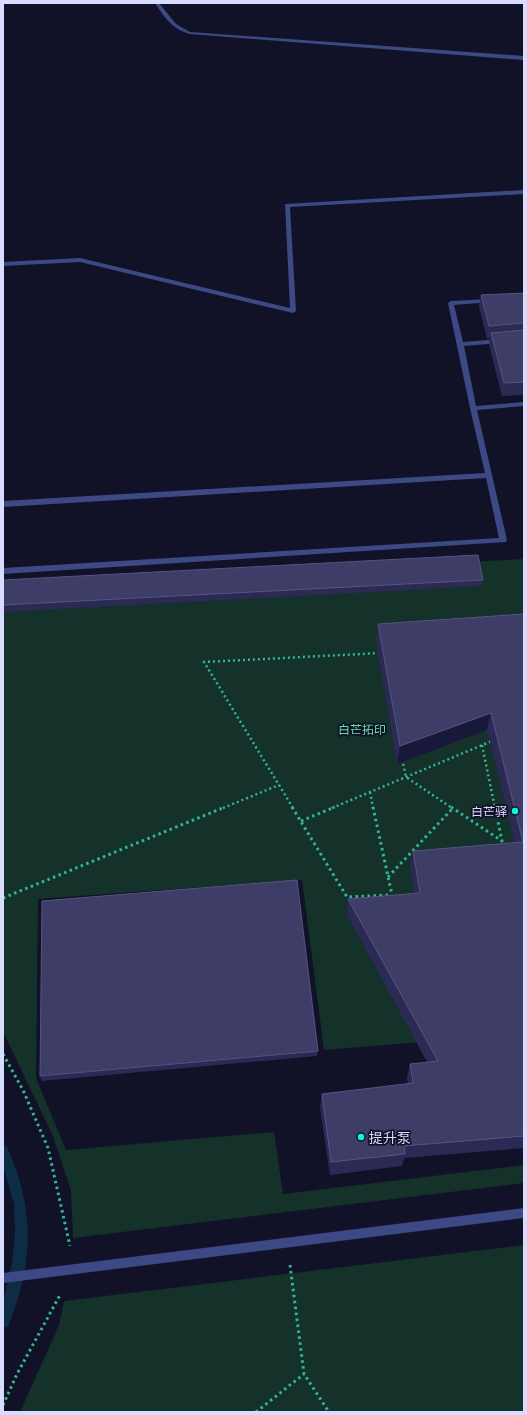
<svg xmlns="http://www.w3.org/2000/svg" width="527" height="1415" font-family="Commissioner,'Noto Sans SC',sans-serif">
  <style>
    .green { fill: #14312a }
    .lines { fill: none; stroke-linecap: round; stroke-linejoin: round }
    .stream { fill: #0c2d45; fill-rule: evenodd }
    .path-far1 { stroke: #34b693; stroke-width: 2.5; stroke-dasharray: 2 3; stroke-linecap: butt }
    .path { stroke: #34b693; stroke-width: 3; stroke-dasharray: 2.5 3.5; stroke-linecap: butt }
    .service { fill: #3d4985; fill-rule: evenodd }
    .minor { fill: #3d4985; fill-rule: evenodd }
    .wall { fill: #2a2a55 }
    .shaded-wall { fill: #18183b }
    .building { fill: #3d3d67; stroke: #55567f }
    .poi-dot { fill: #0af8de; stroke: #111128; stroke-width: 1.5 }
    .labels { text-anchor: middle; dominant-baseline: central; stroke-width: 3.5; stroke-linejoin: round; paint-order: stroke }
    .park-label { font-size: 12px; fill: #65dda6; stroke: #111128 }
    .poi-label { font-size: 12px; fill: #d8dcfe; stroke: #111128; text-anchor: end }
    .near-poi-label { font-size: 14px; fill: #d8dcfe; stroke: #111128; text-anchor: start }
  </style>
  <rect width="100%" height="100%" fill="#111128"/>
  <!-- green -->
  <path class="green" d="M524,559v475l-200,16 -22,-170 -264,19 -2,179 30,72 208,-18 9,62 241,-29v18l-451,55 -2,-47 -18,-55 -50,-104v-446z
    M524,1245v167h-504l39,-87 5,-24z"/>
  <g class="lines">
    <!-- stream -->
    <path class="stream" d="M3,1145l4,2c28,62 27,116 1,179l-5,2v-25l9,-40 3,-31 -1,-28 -11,-38z"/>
    <!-- path-far1 -->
    <path class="path-far1" d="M482,745l13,63
      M402,759l4,18 46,31
      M370,792l3,16
      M223,808l56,-23
      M293,808l-89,-146 177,-9
      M332,808l160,-67"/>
    <!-- path -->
    <path class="path" d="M292,807l55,90 41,-2
      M373,807l19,88
      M451,807l51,34 -7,-34
      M301,821l34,-14
      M388,877l65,-69
      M3,898l222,-91
      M3,1054l20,36 25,58 22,98
      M290,1265l14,109 25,38
      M3,1405l14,-31 43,-79
      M256,1412l48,-38"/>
    <!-- service -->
    <path class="service" d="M155,3h4l17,21 14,8 334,24v4l-334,-26c-17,-4 -26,-17 -35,-31z
      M524,190v4l-234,13 6,104 -3,2 -213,-51 -77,4v-4l77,-4 210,50 -5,-104z
      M489,299l2,1v2l-37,3 9,37 37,-3 3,2 -3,2 -36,3 12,60 48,-4v4l-47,4 30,130 -1,2 -503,32v-6l496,-30 -13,-60 -483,29v-6l482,-28 -15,-65 -22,-105 3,-2z"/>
    <!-- minor -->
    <path class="minor" d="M524,1208v10l-521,65v-10z"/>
  </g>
  <!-- wall -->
  <path class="wall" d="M524,293v102l-22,1 -13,-51 1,-7 -3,1 -8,-32 2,-12z
    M3,580h480l-1,6 -479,26z
    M524,614v534l-120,10 -2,8 -72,9 -10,-68 2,-13 86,-10 -1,-7 3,-13 17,-2 -80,-147 1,-16 66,-6 -4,-25 3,-17 102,-8 -28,-113 -90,34 -21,-122 2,-18z
    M318,1051l-1,5 -275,25 -2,-5z"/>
  <!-- shaded-wall -->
  <path class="shaded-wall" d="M491,713l-4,17 -90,34 3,-18z"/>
  <!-- building -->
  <path class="building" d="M524,293v30l-35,3 -8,-31z
    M524,330v52l-20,1 -13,-50z
    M478,555l5,25 -480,25v-25z
    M524,614v522l-120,10 1,8 -74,8 -9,-68 91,-11 -3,-19 28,-3 -90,-162 72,-6 -7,-42 110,-9 -32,-129 -91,33 -22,-122z
    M297,880l21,171 -278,25 2,-175z"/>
  <!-- markers -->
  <g class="poi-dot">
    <circle cx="515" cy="811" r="4"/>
    <circle cx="361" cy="1137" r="4"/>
  </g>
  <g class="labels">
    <!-- park labels -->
    <g class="park-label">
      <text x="362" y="729">白芒拓印</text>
    </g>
    <!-- poi labels -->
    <g class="poi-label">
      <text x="507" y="811">白芒驿</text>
    </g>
    <!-- near-poi labels -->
    <g class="near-poi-label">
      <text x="369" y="1137">提升泵</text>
    </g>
  </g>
  <!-- border -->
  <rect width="527" height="1415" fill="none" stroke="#d8dcfe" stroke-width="8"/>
</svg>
